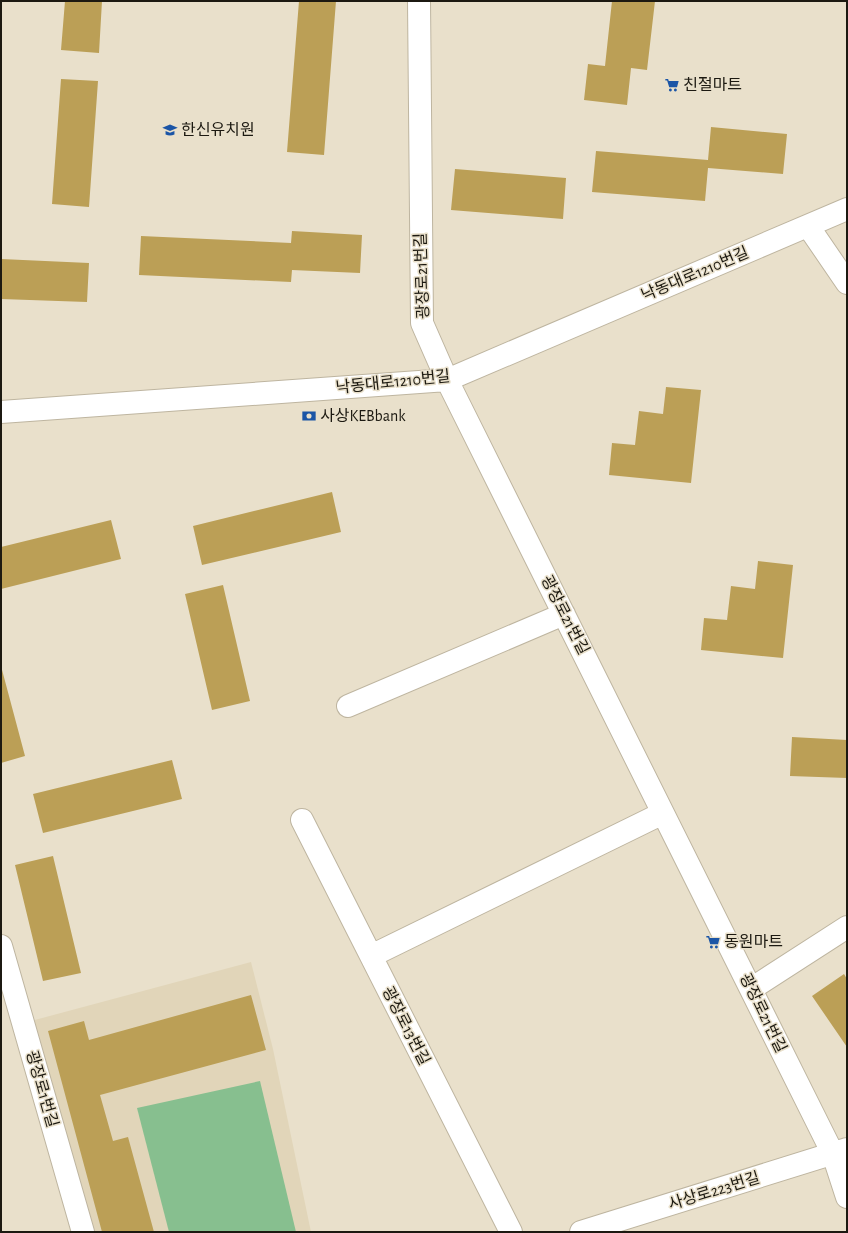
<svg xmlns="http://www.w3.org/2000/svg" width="848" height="1233" font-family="'Alegreya Sans','Noto Sans KR',sans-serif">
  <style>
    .built { fill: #e1d5b9 }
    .green { fill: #87bf8f }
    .building { fill: #bb9f56 }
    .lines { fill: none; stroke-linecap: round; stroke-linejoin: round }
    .minor-casing { stroke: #beb5a0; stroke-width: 24 }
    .minor { stroke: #fff; stroke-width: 22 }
    .labels { text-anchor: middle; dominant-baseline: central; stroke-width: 3; stroke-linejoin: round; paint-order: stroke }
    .poi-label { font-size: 16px; fill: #1c1911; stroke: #e9e0cb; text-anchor: start }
    .street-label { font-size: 16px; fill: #1c1911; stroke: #e9e0cb }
  </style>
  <rect width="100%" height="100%" fill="#e9e0cb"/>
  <!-- built -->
  <path class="built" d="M251,962l22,87 38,183h-233l-47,-211z"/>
  <!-- green -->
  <path class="green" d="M260,1081l36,151h-127l-32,-124z"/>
  <!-- building -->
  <path class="building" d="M65,1h37l-3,52 -38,-3z
    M299,1h37l-12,154 -37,-3z
    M612,1h43l-8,69 -16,-2 -4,37 -43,-5 4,-36 17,2z
    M61,79l37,2 -9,126 -37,-3z
    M711,127l76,7 -4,40 -75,-6 -3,33 -113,-9 4,-41 112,9z
    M455,169l111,9 -3,41 -112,-9z
    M292,231l70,4 -2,38 -68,-3 -1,12 -152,-7 2,-39 150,7z
    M1,259l88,4 -2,39 -86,-3z
    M666,387l35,3 -10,93 -82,-8 3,-32 23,2 4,-34 24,3z
    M332,492l9,40 -139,33 -9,-39z
    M111,520l10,39 -120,30v-42z
    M758,561l35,4 -10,93 -82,-8 3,-32 23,2 4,-34 24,3z
    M223,585l27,116 -38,9 -27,-116z
    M1,666l24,90 -24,7z
    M792,737l55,3v38l-57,-2z
    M172,760l10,39 -139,34 -10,-39z
    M53,856l28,117 -38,8 -28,-116z
    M844,974l3,5v68l-35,-51z
    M251,995l15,55 -166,45 13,46 15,-4 26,95h-52l-54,-201 36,-10 5,19z"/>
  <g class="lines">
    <defs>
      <path id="minor" d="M419,1l3,322 25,57 386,774 14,43
        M808,226l39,57
        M1,412l446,-32 400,-171
        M348,706l216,-92
        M302,820l209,412
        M1,946l82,286
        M371,956l292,-143
        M751,989l96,-62
        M581,1232l266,-83"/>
    </defs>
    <!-- minor casing -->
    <use href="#minor" class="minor-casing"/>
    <!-- minor -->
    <use href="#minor" class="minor"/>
  </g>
  <!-- icons -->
  <defs>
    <symbol id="supermarket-bare" viewBox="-9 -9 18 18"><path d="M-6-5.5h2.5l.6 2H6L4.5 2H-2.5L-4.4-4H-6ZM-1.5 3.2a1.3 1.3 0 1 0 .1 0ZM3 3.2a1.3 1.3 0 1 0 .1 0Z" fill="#1b55a6" stroke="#e9e0cb" stroke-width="2.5" paint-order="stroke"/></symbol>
    <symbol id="school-bare" viewBox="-9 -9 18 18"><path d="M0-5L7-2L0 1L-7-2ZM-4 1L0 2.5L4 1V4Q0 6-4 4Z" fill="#1b55a6" stroke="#e9e0cb" stroke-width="2.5" paint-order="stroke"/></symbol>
    <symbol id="bank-bare" viewBox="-9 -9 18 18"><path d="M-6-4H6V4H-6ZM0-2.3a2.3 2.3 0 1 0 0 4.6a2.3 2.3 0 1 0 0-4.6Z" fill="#1b55a6" stroke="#e9e0cb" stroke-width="2.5" paint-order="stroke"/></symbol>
  </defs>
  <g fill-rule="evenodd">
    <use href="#supermarket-bare" x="662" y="75" width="20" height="20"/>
    <use href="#school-bare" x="160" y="120" width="20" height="20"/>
    <use href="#bank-bare" x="299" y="406" width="20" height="20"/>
    <use href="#supermarket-bare" x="703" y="932" width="20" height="20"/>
  </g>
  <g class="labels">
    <!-- poi labels -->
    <g class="poi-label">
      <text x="683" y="85">친절마트</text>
      <text x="181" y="130">한신유치원</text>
      <text x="320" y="416">사상KEBbank</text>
      <text x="724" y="942">동원마트</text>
    </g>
    <!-- street labels -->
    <g class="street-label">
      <text transform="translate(695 274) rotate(-23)">낙동대로1210번길</text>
      <text transform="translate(422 276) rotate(-92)">광장로21번길</text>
      <text transform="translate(393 382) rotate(-6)">낙동대로1210번길</text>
      <text transform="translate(565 615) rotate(63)">광장로21번길</text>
      <text transform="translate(763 1013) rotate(64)">광장로21번길</text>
      <text transform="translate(406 1026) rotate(63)">광장로13번길</text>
      <text transform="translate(42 1089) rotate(74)">광장로1번길</text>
      <text transform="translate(714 1191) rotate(-17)">사상로223번길</text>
    </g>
  </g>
  <!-- border -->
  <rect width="848" height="1233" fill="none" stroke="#1c1911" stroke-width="4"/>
</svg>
